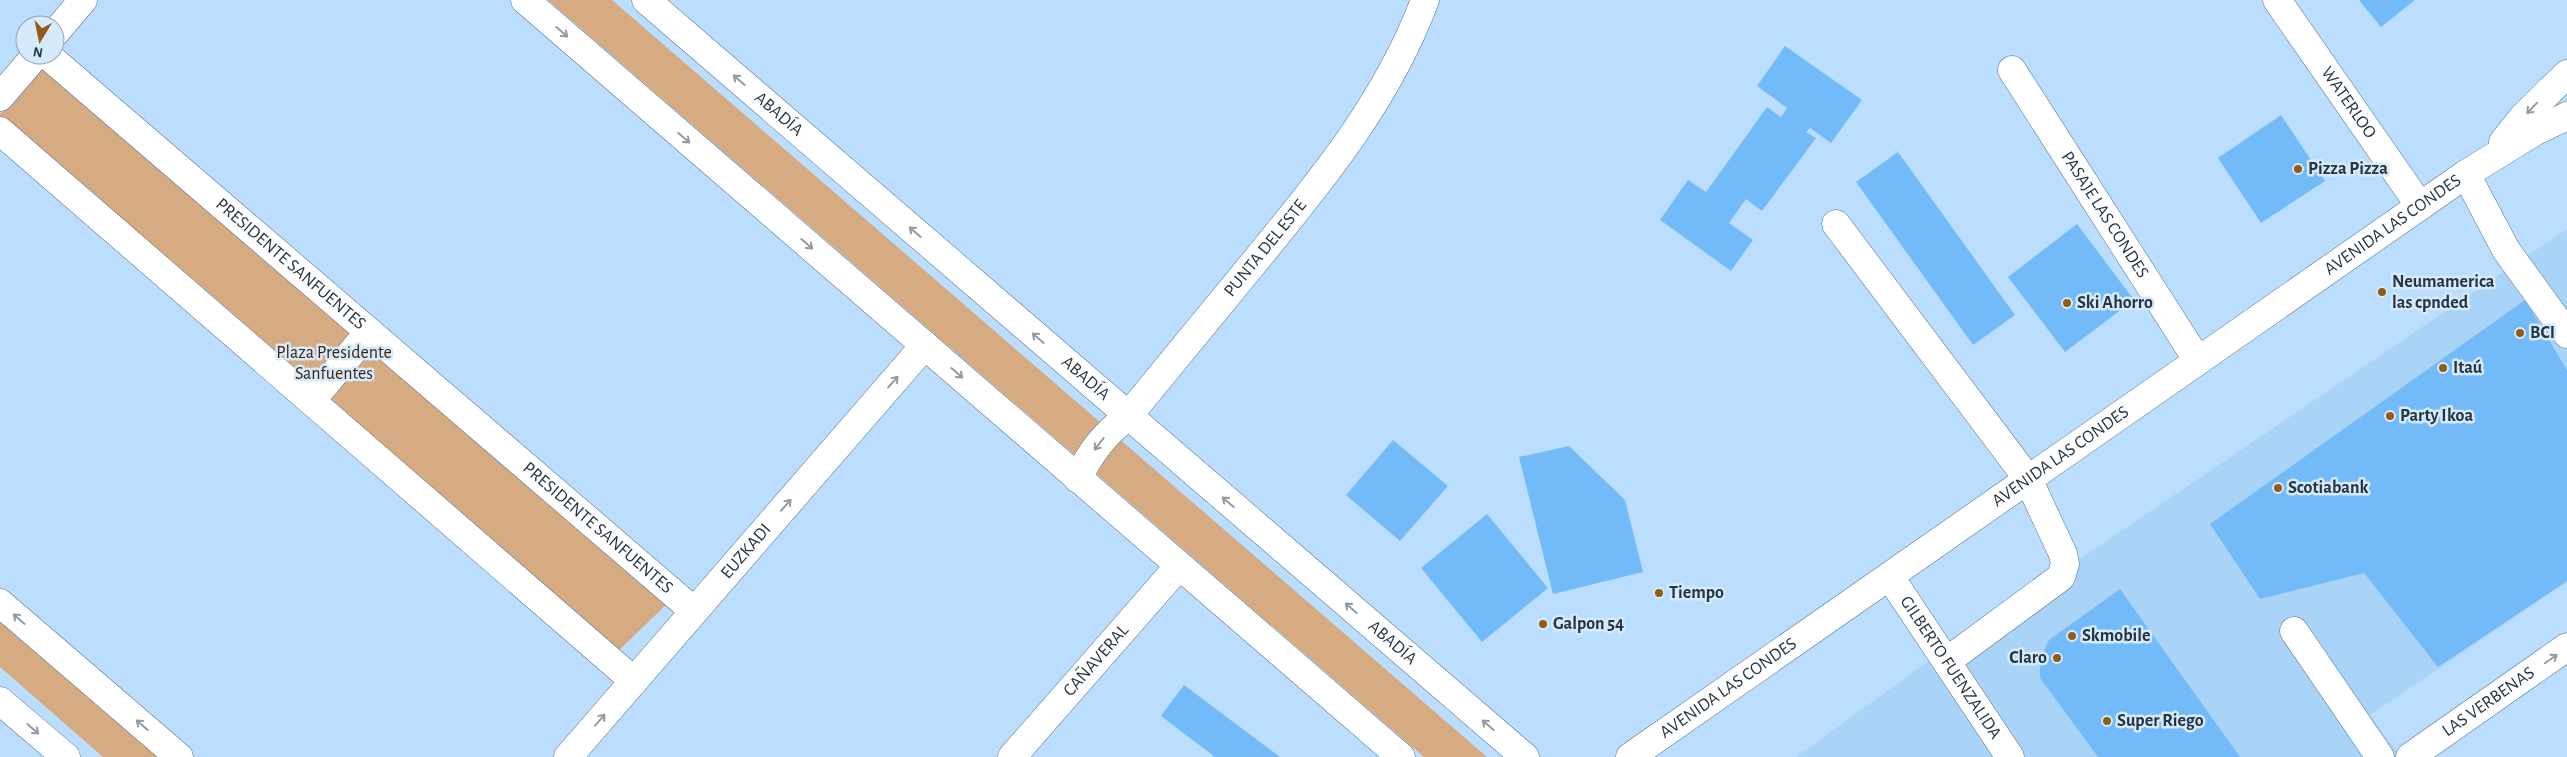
<svg xmlns="http://www.w3.org/2000/svg" width="2567" height="757" font-family="'Alegreya Sans',sans-serif">
  <style>
    .built { fill: #aad3f8 }
    .green { fill: #d6ab81 }
    .building { fill: #73bbf8 }
    .lines { fill: none; stroke-linecap: round; stroke-linejoin: round }
    .minor-casing { stroke: #52728f; stroke-width: 29 }
    .major-casing { stroke: #52728f; stroke-width: 29 }
    .minor { stroke: #fff; stroke-width: 28 }
    .major { stroke: #fff; stroke-width: 28 }
    .oneway { stroke: #939aa0 }
    .poi-dot { fill: #935b15; stroke: #d5eafd; stroke-width: 2 }
    .labels { text-anchor: middle; dominant-baseline: central; stroke-width: 5; stroke-linejoin: round; paint-order: stroke }
    .street-label { font-size: 18px; fill: #273541; stroke: #d5eafd }
    .poi-label { font-size: 18px; font-weight: bold; fill: #273541; stroke: #d5eafd; text-anchor: start }
    .park-label { font-size: 18px; fill: #41270a; stroke: #d5eafd }
  </style>
  <rect width="100%" height="100%" fill="#bbdefe"/>
  <!-- built -->
  <path class="built" d="M2567,229v353l-197,133 31,42h-605l123,-89z"/>
  <!-- green -->
  <path class="green" d="M548,0h64l875,757h-63z
    M45,65l623,538 -53,51 -615,-531v-9z
    M0,616l165,141h-62l-103,-90z"/>
  <!-- building -->
  <path class="building" d="M2359,0h56l-34,27z
    M1785,46l77,54 -31,43 -21,-15 -4,4 10,6 -54,73 -16,-12 -17,24 24,17 -22,31 -71,-51 28,-40 18,12 61,-85 14,10 6,-9 -30,-22z
    M2281,115l44,66 -64,42 -43,-65z
    M1898,152l117,163 -42,30 -117,-163z
    M2077,224l57,76 -69,52 -57,-75z
    M2525,300l42,70v211l-129,86 -74,-94 -104,26 -50,-75z
    M1393,440l55,46 -48,55 -54,-46z
    M1569,446l56,54 18,72 -90,22 -34,-137z
    M1487,514l61,74 -66,54 -61,-74z
    M2120,589l120,168h-142l-58,-79v-18l9,-20z
    M1184,685l96,72h-65l-54,-41z"/>
  <g class="lines">
    <defs>
      <g id="minor">
        <path d="M525,0l876,757"/>
        <path id="s1" d="M646,0l879,757"/>
        <path id="s2" d="M2277,0l143,206"/>
        <path d="M55,33l28,-33"/>
        <path id="s3" d="M47,55l647,556"/>
        <path id="s4" d="M2012,70l186,291"/>
        <path d="M0,97l36,-42"/>
        <path d="M0,131l634,550"/>
        <path d="M2466,174l40,76 61,84"/>
        <path d="M1836,224l192,255 35,75 2,10 -4,13 -114,84"/>
        <path d="M311,401l58,-69"/>
        <path id="s5" d="M1078,479c12,-27 27,-45 50,-63 44,-54 89,-108 133,-162 64,-78 128,-157 164,-254"/>
        <path id="s6" d="M1890,577l120,180"/>
        <path d="M2294,631l86,126"/>
        <path id="s7" d="M568,757l357,-412"/>
        <path id="s8" d="M1012,757l167,-191"/>
        <path id="s9" d="M2410,757l157,-110"/>
      </g>
      <g id="major">
        <path d="M2503,142l20,-25 44,-43"/>
        <path d="M0,603l179,154"/>
        <path d="M0,701l66,56"/>
        <path id="s10" d="M1630,757l836,-583 68,-42 33,-16"/>
      </g>
    </defs>
    <!-- minor casing -->
    <use href="#minor" class="minor-casing"/>
    <!-- major casing -->
    <use href="#major" class="major-casing"/>
    <!-- minor -->
    <use href="#minor" class="minor"/>
    <!-- major -->
    <use href="#major" class="major"/>
  </g>
  <!-- one-way arrows -->
  <defs><path id="oneway-shaft" d="M-6 0H5M1.5-3L5.5 0L1.5 3" fill="none" stroke-width="1.6" stroke-linecap="round" stroke-linejoin="round" transform="scale(1.25)"/></defs>
  <g class="oneway">
    <use href="#oneway-shaft" transform="translate(562 32) rotate(41)"/>
    <use href="#oneway-shaft" transform="translate(739 80) rotate(-139)"/>
    <use href="#oneway-shaft" transform="translate(2532 108) rotate(134)"/>
    <use href="#oneway-shaft" transform="translate(684 138) rotate(41)"/>
    <use href="#oneway-shaft" transform="translate(915 232) rotate(-139)"/>
    <use href="#oneway-shaft" transform="translate(807 244) rotate(41)"/>
    <use href="#oneway-shaft" transform="translate(1038 338) rotate(-139)"/>
    <use href="#oneway-shaft" transform="translate(957 373) rotate(41)"/>
    <use href="#oneway-shaft" transform="translate(893 382) rotate(-49)"/>
    <use href="#oneway-shaft" transform="translate(1099 444) rotate(128)"/>
    <use href="#oneway-shaft" transform="translate(1228 502) rotate(-139)"/>
    <use href="#oneway-shaft" transform="translate(786 505) rotate(-49)"/>
    <use href="#oneway-shaft" transform="translate(1351 608) rotate(-139)"/>
    <use href="#oneway-shaft" transform="translate(19 619) rotate(-139)"/>
    <use href="#oneway-shaft" transform="translate(2551 659) rotate(-35)"/>
    <use href="#oneway-shaft" transform="translate(600 720) rotate(-49)"/>
    <use href="#oneway-shaft" transform="translate(142 725) rotate(-139)"/>
    <use href="#oneway-shaft" transform="translate(1488 725) rotate(-139)"/>
    <use href="#oneway-shaft" transform="translate(33 729) rotate(41)"/>
  </g>
  <!-- markers -->
  <g class="poi-dot">
    <circle cx="2298" cy="169" r="5"/>
    <circle cx="2382" cy="292" r="5"/>
    <circle cx="2067" cy="303" r="5"/>
    <circle cx="2520" cy="333" r="5"/>
    <circle cx="2443" cy="368" r="5"/>
    <circle cx="2390" cy="416" r="5"/>
    <circle cx="2278" cy="488" r="5"/>
    <circle cx="1659" cy="593" r="5"/>
    <circle cx="1543" cy="624" r="5"/>
    <circle cx="2072" cy="636" r="5"/>
    <circle cx="2057" cy="658" r="5"/>
    <circle cx="2107" cy="721" r="5"/>
  </g>
  <g class="labels">
    <!-- street labels -->
    <g class="street-label">
      <text stroke="none"><textPath href="#s2" startOffset="125">WATERLOO</textPath></text>
      <text stroke="none"><textPath href="#s1" startOffset="175">ABADÍA</textPath></text>
      <text stroke="none"><textPath href="#s4" startOffset="172">PASAJE LAS CONDES</textPath></text>
      <text stroke="none"><textPath href="#s10" startOffset="930">AVENIDA LAS CONDES</textPath></text>
      <text stroke="none"><textPath href="#s5" startOffset="298">PUNTA DEL ESTE</textPath></text>
      <text stroke="none"><textPath href="#s3" startOffset="321">PRESIDENTE SANFUENTES</textPath></text>
      <text stroke="none"><textPath href="#s1" startOffset="580">ABADÍA</textPath></text>
      <text stroke="none"><textPath href="#s10" startOffset="525">AVENIDA LAS CONDES</textPath></text>
      <text stroke="none"><textPath href="#s3" startOffset="726">PRESIDENTE SANFUENTES</textPath></text>
      <text stroke="none"><textPath href="#s7" startOffset="272">EUZKADI</textPath></text>
      <text stroke="none"><textPath href="#s1" startOffset="985">ABADÍA</textPath></text>
      <text stroke="none"><textPath href="#s8" startOffset="128">CAÑAVERAL</textPath></text>
      <text stroke="none"><textPath href="#s6" startOffset="109">GILBERTO FUENZALIDA</textPath></text>
      <text stroke="none"><textPath href="#s10" startOffset="120">AVENIDA LAS CONDES</textPath></text>
      <text stroke="none"><textPath href="#s9" startOffset="96">LAS VERBENAS</textPath></text>
    </g>
    <!-- poi labels -->
    <g class="poi-label">
      <text x="2308" y="169">Pizza Pizza</text>
      <text x="2392" y="282">Neumamerica<tspan x="2392" dy="21">las cpnded</tspan></text>
      <text x="2077" y="303">Ski Ahorro</text>
      <text x="2530" y="333">BCI</text>
      <text x="2453" y="368">Itaú</text>
      <text x="2400" y="416">Party Ikoa</text>
      <text x="2288" y="488">Scotiabank</text>
      <text x="1669" y="593">Tiempo</text>
      <text x="1553" y="624">Galpon 54</text>
      <text x="2082" y="636">Skmobile</text>
      <text x="2047" y="658" text-anchor="end">Claro</text>
      <text x="2117" y="721">Super Riego</text>
    </g>
    <!-- park labels -->
    <g class="park-label">
      <text x="334" y="353">Plaza Presidente<tspan x="334" dy="21">Sanfuentes</tspan></text>
    </g>
  </g>
  <!-- north arrow -->
  <g transform="translate(40 40) rotate(190)"><circle r="24" fill="#d5eafd" stroke="#8fa2b2"/>
  <path d="M0-4L9 19L0 12L-9 19Z" fill="#935b15"/>
  <text y="-8" font-size="14" font-weight="bold" text-anchor="middle" fill="#273541">N</text>
  </g>
</svg>
